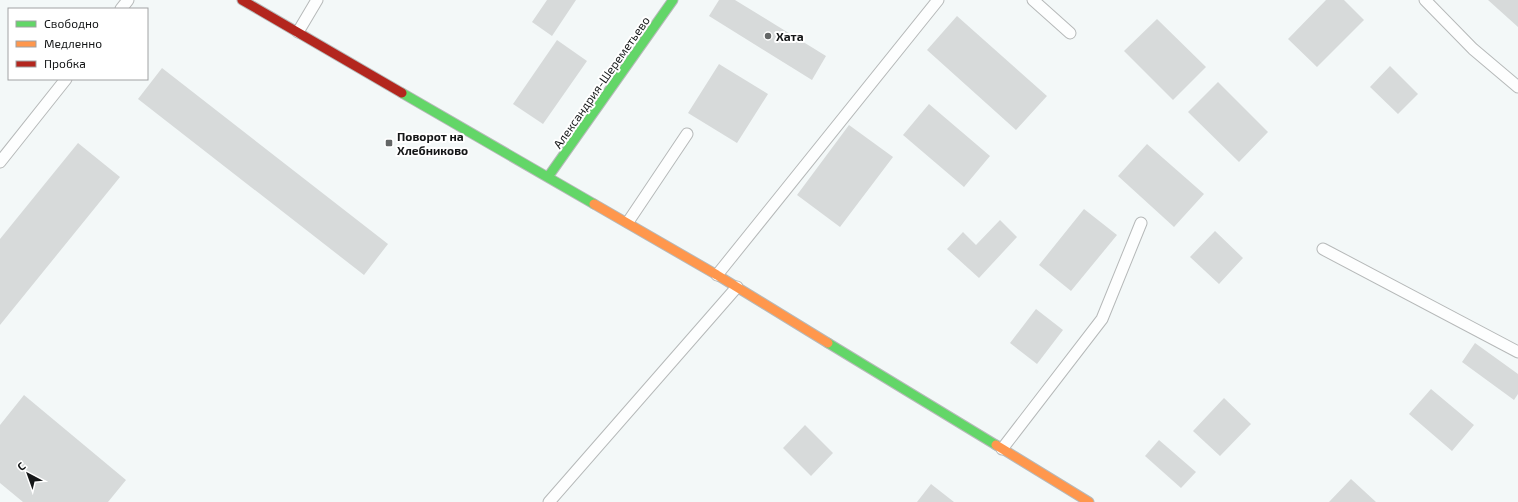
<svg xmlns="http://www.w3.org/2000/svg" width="1518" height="502" font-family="'Exo 2',sans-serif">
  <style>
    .building { fill: #d7dada }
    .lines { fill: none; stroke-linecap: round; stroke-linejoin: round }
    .lane-casing { stroke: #b6b9b9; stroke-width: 13 }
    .fast-casing { stroke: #b6b9b9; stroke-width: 11 }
    .slow-casing { stroke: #b6b9b9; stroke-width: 11 }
    .jam-casing { stroke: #b6b9b9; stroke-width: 11 }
    .lane { stroke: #fdfefe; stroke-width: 11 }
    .fast { stroke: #63d668; stroke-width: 9 }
    .slow { stroke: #ff974d; stroke-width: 9 }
    .jam { stroke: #b3261e; stroke-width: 9 }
    .poi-dot { fill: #636666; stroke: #fff; stroke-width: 1.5 }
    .labels { text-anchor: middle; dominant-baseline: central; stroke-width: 4; stroke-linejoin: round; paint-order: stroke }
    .poi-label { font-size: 12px; font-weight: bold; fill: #151718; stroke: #fff; text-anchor: start }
    .street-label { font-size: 12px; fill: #151718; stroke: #fff }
  </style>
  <rect width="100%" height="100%" fill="#f3f8f8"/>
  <!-- building -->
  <path class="building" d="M547,0h29l-24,36 -20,-14z
    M719,0h16l91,56 -14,24 -103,-64z
    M1326,0h18l20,20 -47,47 -29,-28z
    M1488,0h30v27z
    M957,16l90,80 -31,34 -89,-80z
    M1157,19l49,48 -33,33 -49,-49z
    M557,40l30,21 -44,63 -30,-20z
    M719,64l49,30 -31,49 -49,-30z
    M1390,66l28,28 -20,20 -28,-27z
    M162,68l226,176 -24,31 -226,-176z
    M1218,82l50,50 -29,30 -51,-50z
    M929,104l61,52 -26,31 -61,-52z
    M849,125l44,32 -53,70 -43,-32z
    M78,143l42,34 -120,148v-86z
    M1147,144l57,50 -30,33 -56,-51z
    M1084,209l33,26 -46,56 -32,-26z
    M1000,220l17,17 -38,41 -32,-29 16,-17 13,13z
    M1215,231l28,27 -24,26 -29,-27z
    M1036,309l27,21 -26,34 -27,-21z
    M1475,343l43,31v20l-4,6 -52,-38z
    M1431,389l43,36 -22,26 -43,-37z
    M24,395l102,85 -18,22h-85l-23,-19v-58z
    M1224,398l27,26 -31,32 -27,-25z
    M805,425l28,28 -22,23 -28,-28z
    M1159,440l37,32 -15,16 -36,-32z
    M1351,479l25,23h-47z
    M931,484l23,18h-37z"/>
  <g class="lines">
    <defs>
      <path id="lane" d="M1033,0l37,33
        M1425,0l48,49 45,38
        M121,9l7,-9
        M298,32l19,-32
        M0,162l66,-83
        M628,222l59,-88
        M1323,249l195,103
        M717,275l221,-275
        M1002,449l100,-130 39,-96
        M549,502l188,-215"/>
      <path id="fast" d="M402,93l192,111
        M548,177l125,-177
        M828,343l168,102"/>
      <path id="slow" d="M594,204l123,71 111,68
        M996,445l93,57"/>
      <path id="jam" d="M242,0l160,93"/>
    </defs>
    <!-- lane casing -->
    <use href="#lane" class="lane-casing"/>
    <!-- fast casing -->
    <use href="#fast" class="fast-casing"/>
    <!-- slow casing -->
    <use href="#slow" class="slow-casing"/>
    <!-- jam casing -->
    <use href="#jam" class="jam-casing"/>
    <!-- lane -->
    <use href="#lane" class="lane"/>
    <!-- fast -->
    <use href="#fast" class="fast"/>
    <!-- slow -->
    <use href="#slow" class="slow"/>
    <!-- jam -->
    <use href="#jam" class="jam"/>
  </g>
  <!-- markers -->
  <g class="poi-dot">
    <circle cx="768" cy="36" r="4"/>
    <rect x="385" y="139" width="8" height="8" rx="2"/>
  </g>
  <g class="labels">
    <!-- poi labels -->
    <g class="poi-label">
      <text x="776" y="36">Хата</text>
      <text x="397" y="136">Поворот на<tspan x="397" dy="14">Хлебниково</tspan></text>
    </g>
    <!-- street labels -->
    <g class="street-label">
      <text transform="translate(601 82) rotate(-55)">Александрия-Шереметьево</text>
    </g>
  </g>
  <!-- legend -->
  <rect x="8" y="8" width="140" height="72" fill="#ffffff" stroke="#a1a2a3"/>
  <rect x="16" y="21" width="20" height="6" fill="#63d668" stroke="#a1a2a3"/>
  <text x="44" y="28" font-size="12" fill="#151718">Свободно</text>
  <rect x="16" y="41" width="20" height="6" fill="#ff974d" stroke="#a1a2a3"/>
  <text x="44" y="48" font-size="12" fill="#151718">Медленно</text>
  <rect x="16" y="61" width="20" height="6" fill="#b3261e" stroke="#a1a2a3"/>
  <text x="44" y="68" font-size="12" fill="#151718">Пробка</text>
  <!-- north arrow -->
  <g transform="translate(28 474) rotate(319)" stroke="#ffffff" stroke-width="3" paint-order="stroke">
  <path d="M0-3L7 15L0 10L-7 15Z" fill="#151718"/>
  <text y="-6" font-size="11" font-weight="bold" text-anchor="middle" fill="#151718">С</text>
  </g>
</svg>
